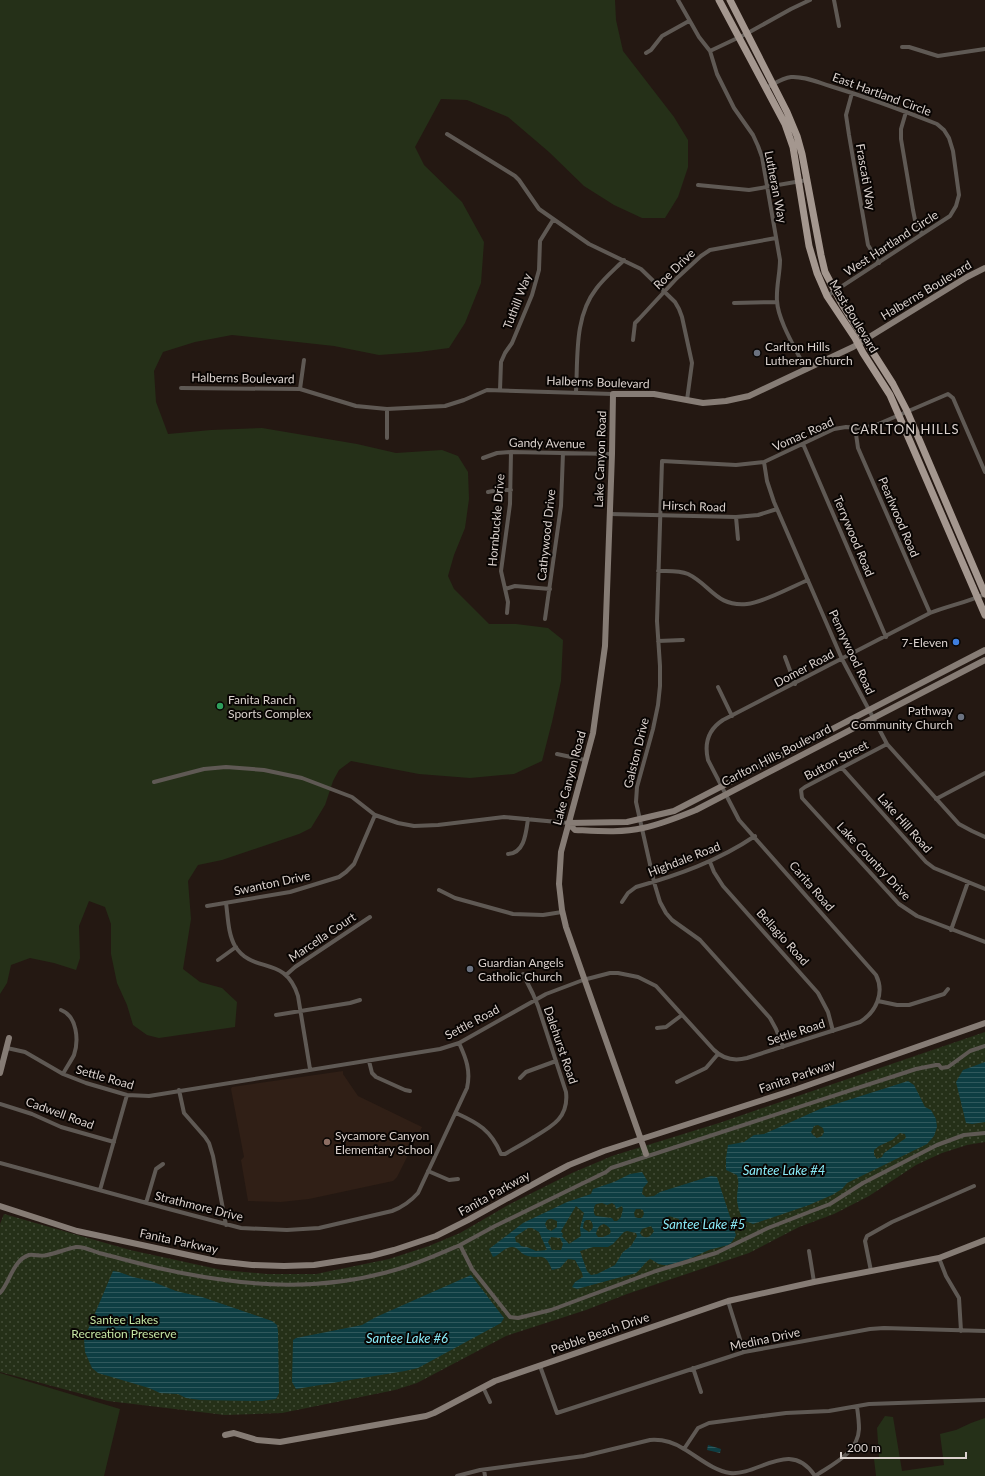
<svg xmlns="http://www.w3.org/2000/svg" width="985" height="1476" font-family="Lato,sans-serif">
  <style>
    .built { fill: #301f16 }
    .green { fill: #253018 }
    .park { fill: url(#park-dots) }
    .water { fill: url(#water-rules); fill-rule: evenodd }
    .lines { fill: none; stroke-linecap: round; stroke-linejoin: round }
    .street { stroke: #5f5954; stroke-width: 4 }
    .secondary { stroke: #867c75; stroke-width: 6 }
    .primary { stroke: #a4978f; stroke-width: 7 }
    .worship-dot { fill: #6b7280; stroke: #090503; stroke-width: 1.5 }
    .shop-dot { fill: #3f7fe0; stroke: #090503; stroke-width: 1.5 }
    .leisure-dot { fill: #2e9e5b; stroke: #090503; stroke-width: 1.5 }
    .education-dot { fill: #8d6e63; stroke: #090503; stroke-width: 1.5 }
    .labels { text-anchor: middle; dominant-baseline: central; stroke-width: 4; stroke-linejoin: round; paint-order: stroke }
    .street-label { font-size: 12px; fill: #dbd2ce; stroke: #090503 }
    .poi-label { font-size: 12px; fill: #dbd2ce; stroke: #090503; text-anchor: start }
    .park-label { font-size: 12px; fill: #c2e3a2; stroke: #090503 }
    .neighbourhood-label { font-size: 13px; letter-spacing: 1px; fill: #dbd2ce; stroke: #090503 }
    .water-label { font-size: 13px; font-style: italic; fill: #89e9f6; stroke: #090503 }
  </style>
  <defs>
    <pattern id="park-dots" width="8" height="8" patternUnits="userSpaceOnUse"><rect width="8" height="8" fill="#253018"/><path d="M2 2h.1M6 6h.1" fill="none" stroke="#444d38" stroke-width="1.8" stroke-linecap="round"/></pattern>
    <pattern id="water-rules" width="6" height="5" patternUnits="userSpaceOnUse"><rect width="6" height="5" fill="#0e3e43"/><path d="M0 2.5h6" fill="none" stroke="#30595d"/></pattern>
  </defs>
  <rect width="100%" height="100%" fill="#241812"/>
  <!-- built -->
  <path class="built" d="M343,1071v3l15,22 64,31 -25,50 -4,4 -84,18 -28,3 -33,-1 -7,-41 3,-3 -13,-68 1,-2z"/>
  <!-- green -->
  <path class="green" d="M0,0h615l1,20 7,31 51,66 14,23v27l-10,30 -13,21h-23l-28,-13 -30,-19 -35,-34 -41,-35 -41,-17 -26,-1 -26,48 9,18 38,37 22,40 -3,41 -16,40 -16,25 -30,4 -40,3 -45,-9 -102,-11 -37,7 -32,10 -9,19 2,31 12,32 43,-4 51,-2 95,16 39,9 46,-3 16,6 10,16 1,27 -4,29 -11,27 -6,21 6,13 35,35h27l32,4 15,12 -2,41 -9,41 -10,39 -28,13 -44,4 -51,-4 -68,-13 -12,9 -6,11 -8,24 -14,23 -12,6 -77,26 -24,5 -10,16 3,38 -8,50 17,13 22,6 15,14 -2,25 -76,11 -12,-3 -14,-10 -6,-20 -10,-22 -6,-29v-30l-6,-17 -16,-6 -10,25 1,32 -4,12 -22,-7 -24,-5 -19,7 -4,18 -7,11z
    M0,1373l120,36 -16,67h-104z
    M885,1416l8,1 9,54 42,-6 -4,-31 16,-4 15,-7 14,-5v58h-109l-2,-17 5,-2 -2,-29z"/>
  <!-- park -->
  <path class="park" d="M985,1032v110l-18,3 -25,8 -26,12 -47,31 -35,18 -35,13 -50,26 -122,41 -41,16 -80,26 -89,47 -22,7 -113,23 -57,2 -117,-14 -108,-29v-148l4,-10 126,36 92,20 45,4h49l73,-15 40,-13 31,-13 50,-29 62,-31 40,-17 107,-33z"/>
  <!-- water -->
  <path class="water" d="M985,1062v60l-13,2 -6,-1 -10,-41 7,-12z
    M908,1081l6,4 11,22 6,3 5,9 1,8 -3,9 -7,8 -80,39 -5,6 -10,6 -23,10 -56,19 -10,-4c-3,-7 -6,-14 -6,-22 0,-9 3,-14 0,-23l-11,-5v-12l2,-13 16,-3 10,-7 10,-1 56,-25zM818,1125l5,3 1,4 -2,4 -5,2 -4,-3 -2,-3 3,-6zM900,1133l5,1 1,4 -22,15 -2,4 -5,2 -3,-4v-5l5,-4 13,-6z
    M642,1172l6,10 -5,6 -1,6 4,3 8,-1 6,-4 51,-16 6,1 19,58c-2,4 -4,8 -8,10 -6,2 -13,3 -19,5 -11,5 -32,15 -45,15 -6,0 -9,-4 -14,-6 -6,4 -8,9 -14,14l-59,16 -5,-2 3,-5 8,-5 -1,-4 -7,-13 -7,-1 -8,9 -8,2c-8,-21 -12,-9 -27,-15 -5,-2 -7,-8 -13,-8 -8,0 -12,8 -19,10l-4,-8 34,-26 44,-21 24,-8 2,-5 21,-7 16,-8zM602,1203l5,2 5,-2 3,2 1,4 6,-3 1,3 -2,8 -4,4h-3l-2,-3 -16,-2c-3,-2 -3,-9 0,-12zM576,1206l8,7 -4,15 1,8 -12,8 -7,-8 1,-2 -2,-3zM636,1209h4l3,1 1,4 -2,4h-4l-3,-1 -1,-4zM669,1216l10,3c0,5 -4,9 -8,12l-6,-2 -1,-3 2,-7zM549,1219h3l5,2v6l-6,4 -4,-2 -2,-5 2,-4zM586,1220h4c4,4 4,9 -1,12l-6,-4 1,-6zM604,1224c4,2 8,5 6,10l-7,3h-5l-2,-3c1,-5 3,-9 8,-10zM651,1226l3,5c-3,5 -6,8 -12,5l-2,-3 2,-4zM528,1228h4l7,4 8,18 -11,1 -9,-4h-2l-4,-1 -2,-3 -3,-1 -1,-5zM627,1231l9,2 1,3 -6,10 -8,6 -8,13 -18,9 -6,1 -4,-4 -7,-20 13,-4h15l5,-3 11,-12zM551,1237l9,1 3,6 -2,6h-9l-4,-8z
    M113,1271l6,1 14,5 18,4 25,10 26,6 70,24 5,4 1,6 1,62 -3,6 -14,2 -62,-1 -14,-2 -8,-4 -18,-1 -11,-5 -51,-15 -6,-5 -7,-16 -1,-13z
    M471,1275l33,43 -3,5 -83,45 -13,3 -109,18 -4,-7 1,-42 3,-2 66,-13 14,-8z
    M708,1445l13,4 -1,4 -13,-3z"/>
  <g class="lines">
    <!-- street -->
    <path class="street" d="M678,0l21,37 11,14 7,23 17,34 19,27 5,11 4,11 18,103c0,14 -4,27 -3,41 1,20 20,50 29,69
      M834,0l5,26
      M902,47h7l29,9 47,-7
      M710,51l36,-17 45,-25 19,-9
      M646,53l5,-3 11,-14 27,-15
      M766,88c8,-4 16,-10 25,-11 13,-1 26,5 39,9 36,11 72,24 107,38l7,6 5,8 4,13 6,44 -3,11 -6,10 -123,80
      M852,93l-6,22 3,20 19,110 11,18
      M906,112l-5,17v10l12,71 2,10 7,14
      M447,134l68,42 4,4 20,29 50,35 52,25 34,33 4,7 3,8 10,46 -5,37
      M698,185l51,5 58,-10
      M734,303l43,-1
      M633,340l2,-17 4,-4 38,-41 24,-22 9,-6 66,-12
      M181,388l119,1 56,17 31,3 58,-3 19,-6 23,-10 126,4
      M300,389l4,-29
      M500,390l1,-28 4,-9 7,-10 20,-48 7,-25 1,-29 13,-21
      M576,392c2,-34 -2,-75 20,-103 8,-11 19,-20 28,-29
      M387,409v29
      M855,427l3,21 72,165
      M803,444l83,193
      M483,458l14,-5 14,-1 101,2
      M764,462l3,19 7,21 68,157 45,85 72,80 13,7 13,6
      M488,492l10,-2h13
      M610,514l126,3 22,-2 19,-6
      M736,517l2,22
      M658,571c10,0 21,-1 30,3 23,11 28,33 59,30 18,-2 44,-17 61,-24
      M505,589l10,-3 35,3
      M507,613l1,-11 -7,-31 9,-67 1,-52
      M545,619l16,-113 2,-53
      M658,641l25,-1
      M785,657l10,27
      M718,687l14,29
      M887,744l-82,43 -4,3 1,8 97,106 18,12 68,26
      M557,754l28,6
      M842,768l84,94 8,6 51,21
      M154,782l50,-13 22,-2 38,3 38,8 50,19 23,18 23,8 16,3 24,-1 66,-8 64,6
      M936,799l49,-26
      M508,854c17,-1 18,-22 20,-35
      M710,862l4,10 9,14 95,107 10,19 5,19
      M439,890l16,8 58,16 30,1 19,-3
      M622,902l6,-9 8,-6c42,-12 82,-26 119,-51
      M226,903c2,14 2,31 9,43 18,29 50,8 63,50l12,73
      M207,906l83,-14 49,-15 7,-5 8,-8 21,-49
      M951,930l17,-48
      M218,960l18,-13
      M286,975l9,-8 75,-50
      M878,1001l19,4h12l35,-11 4,-5
      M61,1010c16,6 18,30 13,45 -3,6 -8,13 -11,19
      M276,1015l74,-12 10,-3
      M657,1028l9,-1 16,-12
      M985,1046l-15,5 -22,16 -7,1 -2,-3h-3l-20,4 -305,99 -5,4 -111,54 -35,19 12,24 38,48 8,1 33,-8 105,-39 60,-18 52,-25 62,-24 33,-21 74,-38 27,-10 21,-2
      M783,1047l-7,-18 -6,-11 -70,-78 -28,-20 -6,-7 -6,-11 -6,-20 -18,-80 1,-15 16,-58 5,-24 2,-19v-20l-3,-45 5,-160 74,4 28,-3 70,-33 12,-2 17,1 13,-3 72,-31 5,4 32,74
      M7,1048l18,4 38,22 23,9 41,12 22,1 291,-47 19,-6 87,-49 37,-14 27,-7h8l20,4 18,9 58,64c9,9 21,11 33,8l113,-36c16,-10 25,-29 16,-47l-137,-155 -31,-60c-4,-17 1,-31 15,-40l207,-107c18,-7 38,-11 55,-19
      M369,1061l3,12 4,4 29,13 5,1
      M520,1078l6,-6 30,-11
      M677,1082l29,-14 12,-14
      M179,1090l5,23 21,24 4,6 4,13 13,69
      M0,1104l32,10 29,13 53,15
      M456,1113c22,10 35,17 45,41h4c10,-6 20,-11 29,-17 19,-11 35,-20 32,-45l-28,-86 -5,-12 -10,-20
      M0,1163l165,45 76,20 46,2 32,-2 73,-17c11,-4 18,-9 26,-18l49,-105c4,-17 -1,-30 -8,-45
      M428,1171l21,9 9,-1
      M100,1190l27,-95
      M146,1203l10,-34 7,-5
      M809,1251l5,31
      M939,1258l7,18 13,22 2,33
      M871,1271l-6,-30 2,-5 25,-14 82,-36
      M0,1293c10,-11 13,-33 29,-38 5,-1 12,2 18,0 10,-2 19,-6 29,-8 7,-1 17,4 23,6 28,7 55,15 83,20 72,14 141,18 213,-3 22,-6 44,-16 65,-25
      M728,1301l16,51
      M540,1366l17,47 187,-61 126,-23 14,-1 101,3
      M693,1368l8,24
      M483,1387l7,15
      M684,1449c14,8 30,22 46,24 29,3 60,-35 85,3
      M484,1470l1,6
      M457,1476l23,-6 104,-14 66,-16c13,-1 23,2 34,9l14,-21 11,-5 77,-10 43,-2 40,-7 116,-4
      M815,1476c18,-12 43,-23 44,-47 0,-7 -1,-15 -2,-22"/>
    <!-- secondary -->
    <path class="secondary" d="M568,823l7,7c22,1 47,3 68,-2 19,-4 36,-11 53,-18l289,-150
      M568,823l59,-1 47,-11 311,-161
      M0,1073l9,-35
      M646,1154l-80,-227 -4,-17 -3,-26 2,-32 32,-119 12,-87 7,-192 1,-60h41l49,9 23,-2 23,-5 104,-49 114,-70 18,-9
      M0,1206l77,25 139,30 36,4 32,1 30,-1 57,-9 23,-6 42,-14 32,-16 82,-45 19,-10 35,-14 193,-62 188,-66
      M225,1435l9,-2 23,7 23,2 146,-26 8,-3 61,-32 233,-80 86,-19 125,-24 46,-18"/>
    <!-- primary -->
    <path class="primary" d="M719,0l66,124 8,23 16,99 8,27 10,23 28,42 8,15 27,42 95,220
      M730,0l57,112 10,24 5,18 19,101 4,17 17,32 51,80 14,27 78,183"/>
  </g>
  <!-- markers -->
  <g class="worship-dot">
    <circle cx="757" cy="353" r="4"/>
    <circle cx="961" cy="717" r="4"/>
    <circle cx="470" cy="969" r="4"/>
  </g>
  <circle class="shop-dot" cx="956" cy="642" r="4"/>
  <circle class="leisure-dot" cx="220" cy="706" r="4"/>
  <circle class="education-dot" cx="327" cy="1142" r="4"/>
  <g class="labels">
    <!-- street labels -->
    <g class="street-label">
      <text transform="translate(882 94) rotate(20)">East Hartland Circle</text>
      <text transform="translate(866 177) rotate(80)">Frascati Way</text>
      <text transform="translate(776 187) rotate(79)">Lutheran Way</text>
      <text transform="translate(891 243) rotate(-33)">West Hartland Circle</text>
      <text transform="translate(674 269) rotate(-44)">Roe Drive</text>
      <text transform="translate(926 290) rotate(-31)">Halberns Boulevard</text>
      <text transform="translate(517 301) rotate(-69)">Tuthill Way</text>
      <text transform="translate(854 316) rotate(59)">Mast Boulevard</text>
      <text transform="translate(243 378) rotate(1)">Halberns Boulevard</text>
      <text transform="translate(598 382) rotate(2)">Halberns Boulevard</text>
      <text transform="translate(803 434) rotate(-24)">Vomac Road</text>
      <text transform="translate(547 443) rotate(1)">Gandy Avenue</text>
      <text transform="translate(600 459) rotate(-88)">Lake Canyon Road</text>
      <text transform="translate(694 506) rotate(2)">Hirsch Road</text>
      <text transform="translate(899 517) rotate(67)">Pearlwood Road</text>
      <text transform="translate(496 520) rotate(-85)">Hornbuckle Drive</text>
      <text transform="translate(546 535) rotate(-84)">Cathywood Drive</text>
      <text transform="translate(854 536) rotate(67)">Terrywood Road</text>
      <text transform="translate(852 652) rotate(65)">Pennywood Road</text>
      <text transform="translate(804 668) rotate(-28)">Domer Road</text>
      <text transform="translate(636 753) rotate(-76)">Galston Drive</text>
      <text transform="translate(776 755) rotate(-27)">Carlton Hills Boulevard</text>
      <text transform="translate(836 760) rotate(-28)">Button Street</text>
      <text transform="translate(569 778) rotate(-75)">Lake Canyon Road</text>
      <text transform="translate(905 823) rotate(48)">Lake Hill Road</text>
      <text transform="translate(684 859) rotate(-21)">Highdale Road</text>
      <text transform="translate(874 861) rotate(47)">Lake Country Drive</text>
      <text transform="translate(272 883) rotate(-12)">Swanton Drive</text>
      <text transform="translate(812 886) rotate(49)">Carita Road</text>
      <text transform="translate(322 937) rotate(-34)">Marcella Court</text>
      <text transform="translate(783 937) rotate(48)">Bellagio Road</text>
      <text transform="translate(472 1022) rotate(-28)">Settle Road</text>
      <text transform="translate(796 1032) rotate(-18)">Settle Road</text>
      <text transform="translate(561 1045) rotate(71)">Dalehurst Road</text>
      <text transform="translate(797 1076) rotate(-19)">Fanita Parkway</text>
      <text transform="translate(105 1077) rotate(16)">Settle Road</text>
      <text transform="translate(60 1113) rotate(20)">Cadwell Road</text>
      <text transform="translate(494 1193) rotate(-29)">Fanita Parkway</text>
      <text transform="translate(199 1206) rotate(14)">Strathmore Drive</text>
      <text transform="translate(179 1241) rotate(12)">Fanita Parkway</text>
      <text transform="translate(600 1333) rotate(-19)">Pebble Beach Drive</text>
      <text transform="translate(765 1339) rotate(-12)">Medina Drive</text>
    </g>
    <!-- poi labels -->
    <g class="poi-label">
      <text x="765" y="346">Carlton Hills<tspan x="765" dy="14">Lutheran Church</tspan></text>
      <text x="948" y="642" text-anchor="end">7-Eleven</text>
      <text x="228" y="699">Fanita Ranch<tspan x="228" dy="14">Sports Complex</tspan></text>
      <text x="953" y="710" text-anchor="end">Pathway<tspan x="953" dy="14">Community Church</tspan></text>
      <text x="478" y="962">Guardian Angels<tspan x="478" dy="14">Catholic Church</tspan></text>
      <text x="335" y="1135">Sycamore Canyon<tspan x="335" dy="14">Elementary School</tspan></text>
    </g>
    <!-- park labels -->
    <g class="park-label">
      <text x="124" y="1319">Santee Lakes<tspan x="124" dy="14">Recreation Preserve</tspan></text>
    </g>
    <!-- neighbourhood labels -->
    <g class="neighbourhood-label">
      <text x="905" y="429">CARLTON HILLS</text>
    </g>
    <!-- water labels -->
    <g class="water-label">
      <text x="784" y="1170">Santee Lake #4</text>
      <text x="704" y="1224">Santee Lake #5</text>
      <text x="407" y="1338">Santee Lake #6</text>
    </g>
  </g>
  <!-- scale -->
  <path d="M841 1452v6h125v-6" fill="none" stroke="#dbd2ce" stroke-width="2"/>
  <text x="847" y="1452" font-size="12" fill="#dbd2ce" stroke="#090503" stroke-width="3" paint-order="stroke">200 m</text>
</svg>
